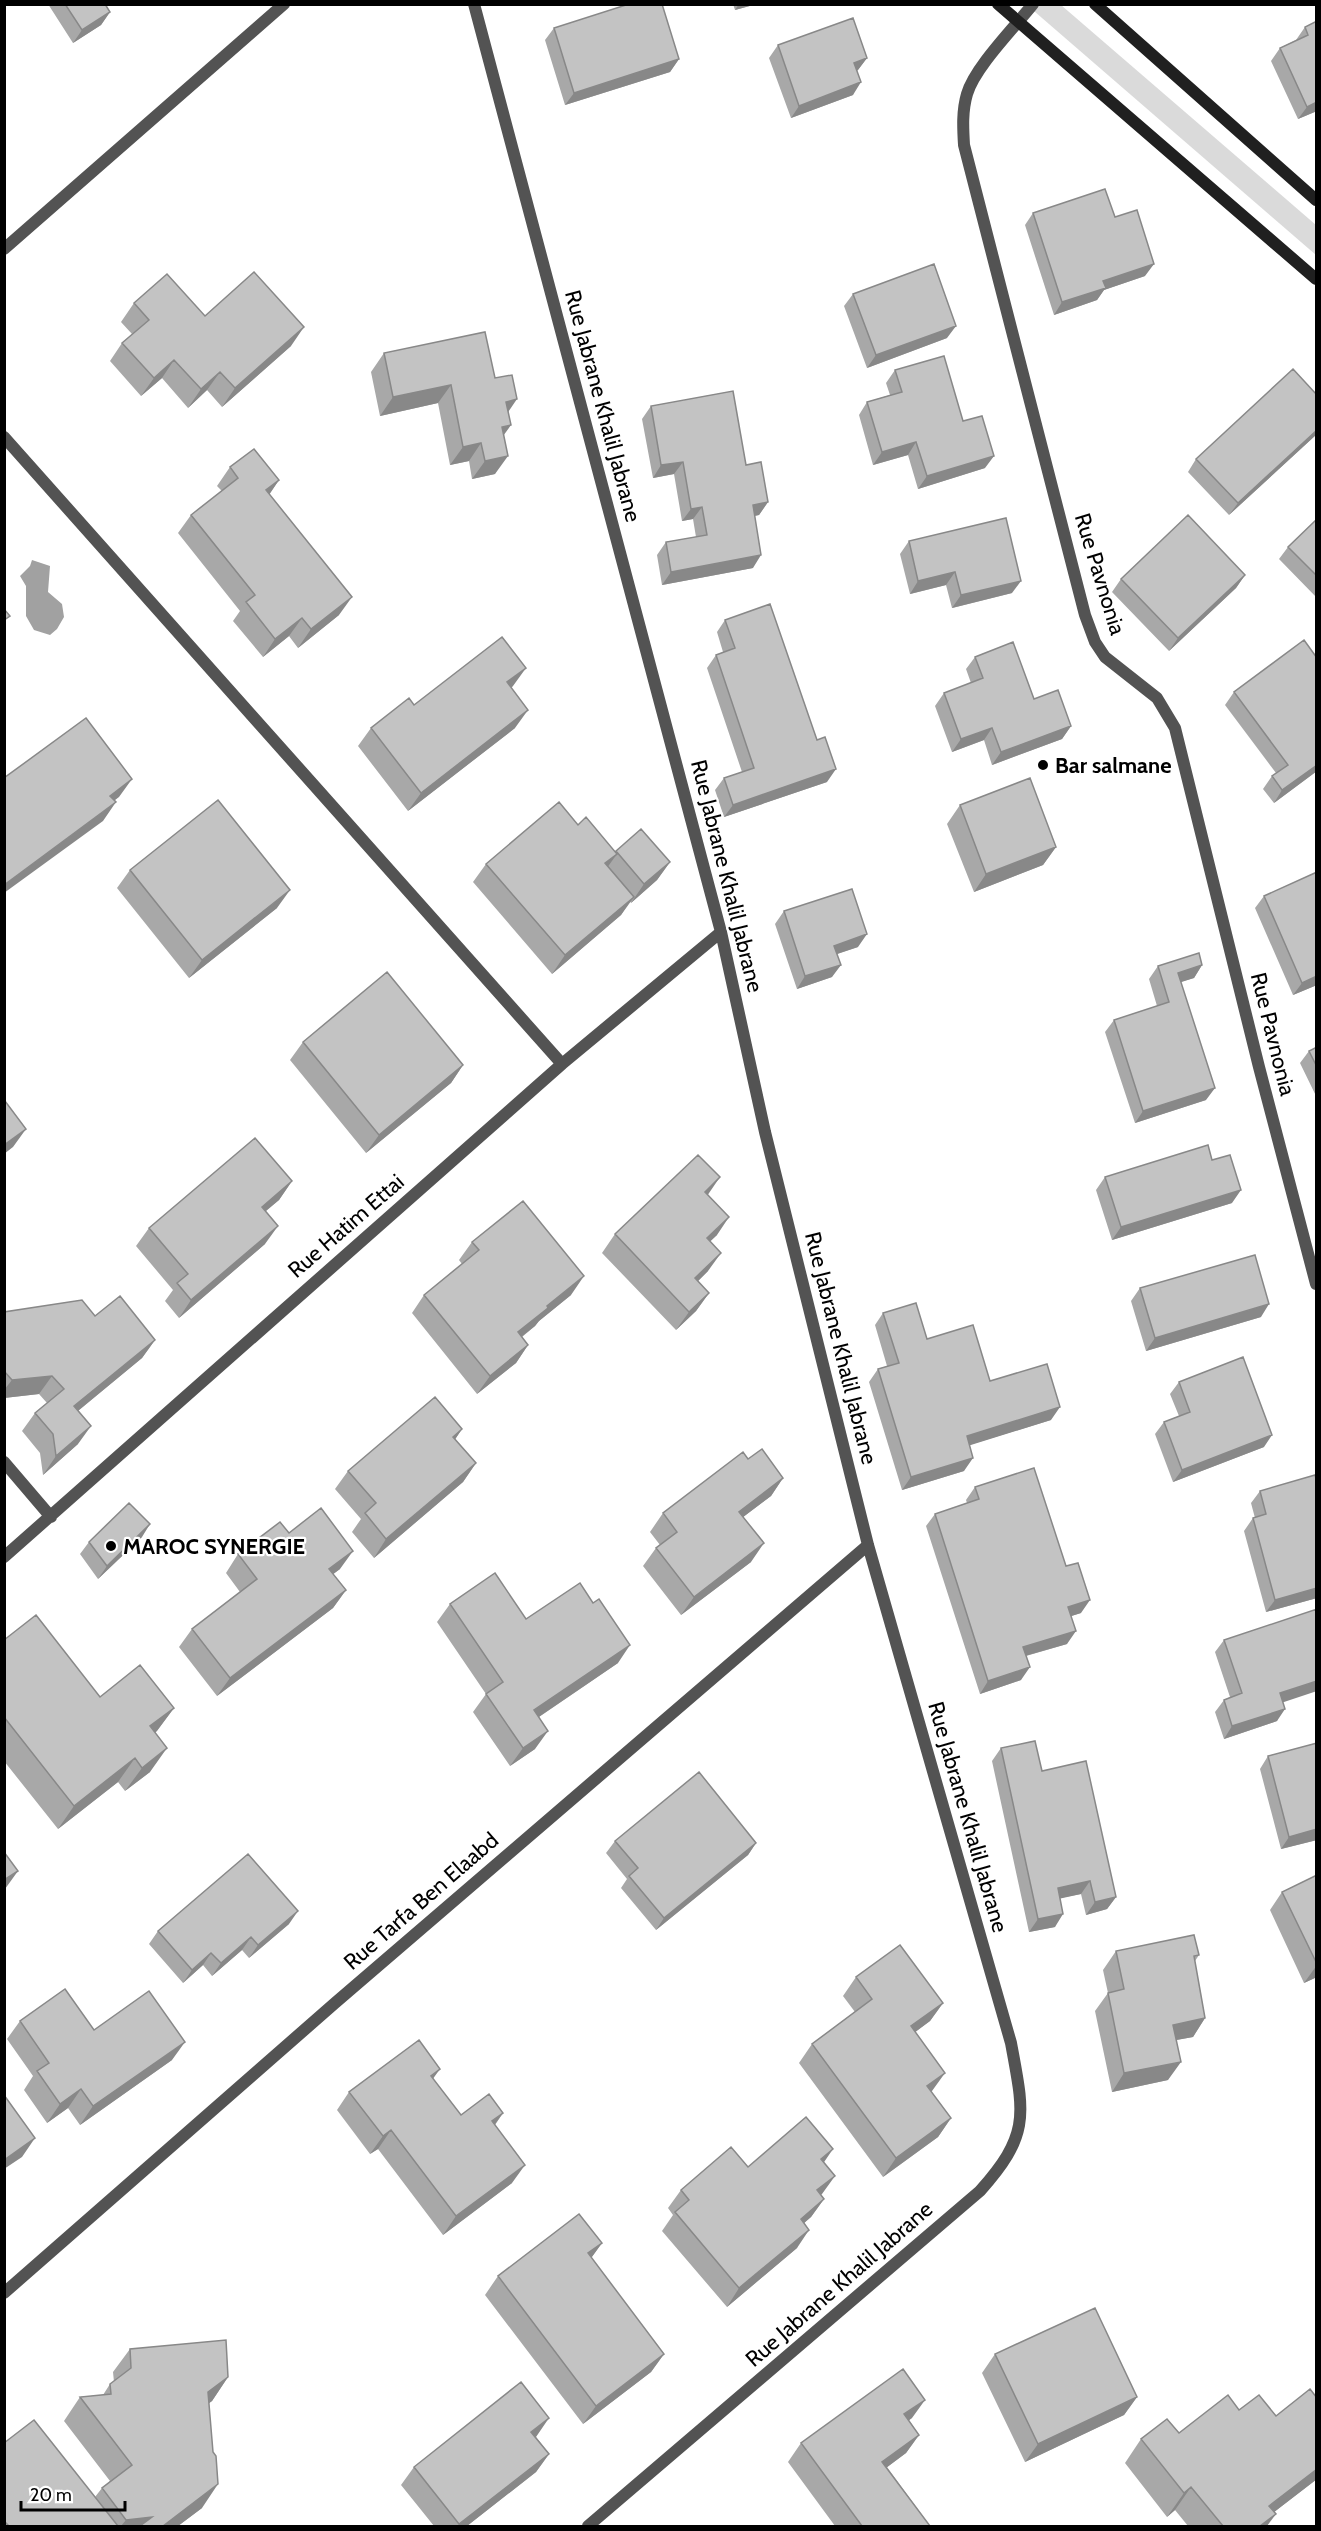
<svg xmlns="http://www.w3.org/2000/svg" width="1321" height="2531" font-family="Cabin,sans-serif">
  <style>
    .green { fill: #dadada }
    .water { fill: #a1a1a1 }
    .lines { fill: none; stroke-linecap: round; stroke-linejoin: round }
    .minor { stroke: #535353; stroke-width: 12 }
    .tertiary { stroke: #535353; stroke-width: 12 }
    .secondary { stroke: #202020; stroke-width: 12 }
    .wall { fill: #a8a8a8 }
    .shaded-wall { fill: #888 }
    .building { fill: #c3c3c3; stroke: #888; stroke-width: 1.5 }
    .poi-dot { fill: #000; stroke: #fff; stroke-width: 2 }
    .labels { text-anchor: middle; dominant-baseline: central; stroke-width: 4.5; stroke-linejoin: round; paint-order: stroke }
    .street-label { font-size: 22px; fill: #000; stroke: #fff }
    .poi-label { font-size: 22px; font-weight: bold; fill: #000; stroke: #fff; text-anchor: start }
  </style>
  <rect width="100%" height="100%" fill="#fff"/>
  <!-- green -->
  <path class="green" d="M1027,5h34l255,220v30z"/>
  <!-- water -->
  <path class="water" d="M32,560l18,6 -2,26 14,12 2,13 -7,12 -7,6 -16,-5 -8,-14v-30l-6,-10 10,-10z"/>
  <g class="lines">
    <!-- minor -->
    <path class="minor" d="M474,4l247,928 44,200 103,413 143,498c13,71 20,91 -31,148l-392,335
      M1033,4c-19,24 -58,63 -66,90 -5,17 -4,34 -3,51l121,470 10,27 10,15 52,41 18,30 84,339 57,217
      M4,437l558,627
      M4,1462l47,55
      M4,1557l558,-493 159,-132
      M4,2293l331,-290 533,-458"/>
    <!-- tertiary -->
    <path class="tertiary" d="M4,249l280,-245"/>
    <!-- secondary -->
    <path class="secondary" d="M998,4l318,275
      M1095,4l221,196"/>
  </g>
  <!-- wall -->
  <path class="wall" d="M48,4h57l5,8 -9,13 -28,18z
    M733,4h24l-22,6z
    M1317,21v90l-19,8 -27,-58 9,-13 16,-8 9,-13z
    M554,28l125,31 -9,13 -105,33 -20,-65z
    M778,45l89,13 -10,13 -4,24 -62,23 -22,-60z
    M1033,213l82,4 30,59 -41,14 -7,10 -43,15 -29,-90z
    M853,294l94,44 -80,30 -23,-62z
    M134,303l71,13 86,30 -69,61 -15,-17 -19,18 -26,-30 -21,18 -31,-35 12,-18 10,-9 -11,-12z
    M384,353l111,25 13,34 -13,62 -23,5 -3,-18 -19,4 -12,-62 -58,13 -9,-44z
    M895,370l68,51 22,47 -67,21 -10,-34 -35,10 -14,-50 8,-13 23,-7 -4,-12z
    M1317,395v39l-88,81 -41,-43 8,-13z
    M651,406l95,59 22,37 -9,13 -5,1 -1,52 -91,17 -5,-30 9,-13 30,-5 -3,-18 -11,2 -8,-47 -21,4 -11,-59z
    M230,467l49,13 -10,14 70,121 -41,33 -9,-12 -26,21 -30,-36 7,-10 -62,-78 13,-18 31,-24 -5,-5z
    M1317,519v79l-38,-39 9,-12z
    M909,541l103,52 -60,15 -6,-23 -36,9 -10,-40z
    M1245,575l-9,13 -67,63 -57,-59 9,-13z
    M725,620l102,162 -103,35 -9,-27 9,-12 18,-6 -35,-104 9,-13 7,-3 -6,-20z
    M975,657l96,69 -9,13 -70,26 -8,-25 -32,12 -17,-46 9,-13 27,-10 -5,-14z
    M1317,658v113l-43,32 -11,-14 9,-13 4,-3 -51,-68 9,-13z
    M513,686l-2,2 4,40 -107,83 -50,-65 13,-18 43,-23z
    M960,805l96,42 -13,18 -69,27 -27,-68z
    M578,825l37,27 1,-1 54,11 -13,18 -26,23 -1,-2 -9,14 -69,59 -79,-92 13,-18z
    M130,870l147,38 -88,70 -72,-90z
    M1317,872v113l-24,10 -38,-87 9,-12z
    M784,911l74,36 -21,7 -5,23 -35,12 -22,-65z
    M1202,965l-8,13 -14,4 26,118 -71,23 -30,-91 9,-12 43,-14 -8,-27 9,-13z
    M303,1042l160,23 -12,18 -85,70 -76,-93z
    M1317,1047v51l-17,-35 9,-12z
    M1105,1177l127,26 -120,37 -16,-50z
    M292,1181l-13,19 -13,11 -1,33 -86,74 -14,-17 8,-11 -37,-44 13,-18z
    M708,1194l9,41 -7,6 -2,30 -10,10 11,12 -13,18 -20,19 -74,-77 13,-19z
    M472,1242l99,53 -32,26 -4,5 -13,11 6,8 -12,18 -39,31 -65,-81 12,-18 38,-31 -3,-4z
    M1140,1288l121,29 -115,34 -15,-50z
    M4,1312l91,4 60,24 -13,18 -64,53v33l-35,31 -3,-22 -18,-22 13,-18 12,-10 -8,-9 -35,4z
    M883,1313l44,26 63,42 61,39 -82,25 -5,26 -62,19 -33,-108 9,-13 9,-3 -12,-41z
    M1179,1382l85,65 -91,35 -18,-48 9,-12 15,-6 -9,-22z
    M462,1429l-7,10 21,24 -13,19 -89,76 -22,-26 9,-13 -26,-30 13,-18z
    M748,1459l35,19 -12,18 -28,21 8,45 -70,53 -38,-49 13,-18 4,-3 -10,-13 13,-19z
    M1317,1482v116l-51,14 -22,-81 9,-13h2l-4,-15 9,-12z
    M975,1487l106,126 -10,3 -4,28 -41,12 -5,24 -41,14 -54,-168 9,-12 32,-11 -1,-3z
    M289,1533l51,36 -7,5 13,16 -13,18 -116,88 -38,-49 13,-18 48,-37 -14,-19 12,-19z
    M142,1537l-44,42 -18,-25 9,-12z
    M450,1604l76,15 92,44 -79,54 -4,32 -25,17 -37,-54 13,-18 -49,-72z
    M4,1640l96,57 74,11 -19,25 -5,39 -25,19 -7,-9 -60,47 -54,-68z
    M1224,1640l59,62 -6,19 -53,18 -9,-27 9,-12 6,-3 -15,-45z
    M1317,1743v97l-36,9 -21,-80 8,-13z
    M1001,1748l41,23 74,126 -9,12 -21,6 -5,-21 -21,4 -5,29 -26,5 -37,-171z
    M615,1841l141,2 -8,12 -92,75 -35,-42 6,-9 -21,-26z
    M1317,1875v102l-13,6 -34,-73 12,-18z
    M289,1924l-40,34 -7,-8 -30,26 -9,-11 -20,18 -34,-39 9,-13z
    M1116,1951l83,4 -4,6 10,57 -12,19 -17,3 -8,40 -56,12 -17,-81 13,-18 -5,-23z
    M856,1977l87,26 -13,18 -15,11 17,59 -1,1 20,26 -13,19 -55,40 -84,-114 13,-19 43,-32 -12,-16z
    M20,2021l74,9 78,30 -92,65 -12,-17 -21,15 -23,-33 9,-14 -26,-37z
    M433,2079l28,36 42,-2 -8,12 17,58 -69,52 -65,-86 -8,5 -33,-44 12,-18z
    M824,2163l-3,32 3,4 -13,18 -7,6 -7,25 -70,59 -65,-76 11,-16 -5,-7 13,-18 67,-23z
    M602,2243l-11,15 73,96 -13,18 -68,52 -98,-129 13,-19z
    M130,2349l98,28 -16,24 -3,2 -7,105 -24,18h-174v-83l91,54 7,-9 8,-7 -46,-60 16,-24 23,-2 7,-11 4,-2 -1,-10z
    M995,2354l142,43 -13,18 -99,47 -43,-89z
    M1239,2410l78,69 -43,33 -7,14h-79l-13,-16 -8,7 -42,-54 16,-24 38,-6z
    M912,2418l-3,2 10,15 -13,18 -19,14 43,59h-95l-47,-64 13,-19z
    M536,2437l13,17 -13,18 -69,54h-33l-33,-41 13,-18z"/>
  <!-- shaded-wall -->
  <path class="shaded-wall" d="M739,4h18l-22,6z
    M110,12l-9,13 -28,18 9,-13z
    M867,58l-9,12 -13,5 9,-12z
    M679,59l-9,13 -105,33 9,-12z
    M861,82l-8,13 -62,23 8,-12z
    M1317,102v9l-19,8 9,-12z
    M1154,264l-9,12 -41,14 -7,10 -43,15 8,-13 41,-21z
    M956,326l-9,12 -80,30 9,-13z
    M304,327l-13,19 -69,61 13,-19z
    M174,360l-12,18 -21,18 13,-18z
    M220,372l-13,18 -19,18 13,-19z
    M451,385l-13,18 -58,13 13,-19z
    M517,399l-13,19 2,-16z
    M511,425l-13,18 4,-16z
    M1317,430v4l-88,81 9,-12z
    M916,442l-8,13 -35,10 9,-13z
    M481,443l-12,18 -19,4 13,-18z
    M508,456l-13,18 -23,5 13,-18z
    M994,456l-9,12 -67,21 9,-13z
    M683,462l-9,12 -21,4 8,-13z
    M279,480l-12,18 -1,-8z
    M768,502l-9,13 -15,3 9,-13z
    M702,507l-9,12 -11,2 9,-12z
    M761,555l-8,13 -91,17 9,-13z
    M955,572l-9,13 -36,9 8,-13z
    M1245,575l-9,13 -67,63 9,-13z
    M1021,581l-9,12 -60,15 9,-13z
    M352,597l-13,18 -41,33 13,-19z
    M302,618l-13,18 -26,21 12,-18z
    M526,668l-13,18 -19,15 13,-19z
    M528,710l-13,18 -107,83 13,-18z
    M1071,726l-9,13 -70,26 9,-13z
    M992,728l-8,12 -32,12 9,-13z
    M1317,765v6l-43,32 8,-13z
    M836,769l-9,13 -103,35 9,-12z
    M132,779l-13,18 -22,17 13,-18z
    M116,802l-13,19 -99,72v-8z
    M1056,847l-13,18 -69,27 12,-18z
    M617,854l-13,18 1,-9z
    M670,862l-13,18 -26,23 13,-19z
    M290,890l-13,18 -88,70 13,-18z
    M634,897l-13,18 -69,59 13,-19z
    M867,934l-9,13 -33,11 9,-12z
    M841,965l-9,12 -35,12 8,-13z
    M1202,965l-8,13 -25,8 9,-13z
    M1317,976v9l-24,10 9,-12z
    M463,1065l-12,18 -85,70 13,-18z
    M1215,1088l-9,12 -71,23 8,-12z
    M26,1129l-13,18 -9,7v-9z
    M720,1177l-13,19 -2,-4z
    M292,1181l-13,19 -30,25 13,-18z
    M1241,1190l-9,13 -120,37 9,-13z
    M729,1217l-12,18 -23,22 13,-19z
    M278,1226l-13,18 -86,74 12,-18z
    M721,1253l-13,18 -26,26 13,-19z
    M584,1276l-13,19 -32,26 -4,5 -30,24 13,-18 29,-26z
    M709,1293l-13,18 -20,19 13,-18z
    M1269,1304l-8,13 -115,34 9,-13z
    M155,1340l-13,18 -80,66 12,-18z
    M528,1345l-12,18 -39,31 13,-18z
    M52,1376l-13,18 -35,4v-8l8,-10z
    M1060,1407l-9,13 -93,29 9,-13z
    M91,1426l-13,18 -35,31 13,-19z
    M462,1429l-12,18 3,-10z
    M1272,1435l-8,12 -91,35 9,-12z
    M973,1458l-9,13 -62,19 9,-13z
    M476,1463l-13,19 -89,76 12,-19z
    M783,1478l-12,18 -45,34 13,-18z
    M150,1524l-8,13 -44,42 9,-13z
    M764,1543l-13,19 -70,53 13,-18z
    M353,1551l-13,18 -24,18 13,-18z
    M1317,1588v10l-51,14 9,-12z
    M346,1590l-13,18 -116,88 13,-18z
    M1090,1600l-9,13 -22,7 9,-13z
    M1076,1631l-9,13 -53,15 9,-12z
    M630,1645l-12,18 -97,66 13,-19z
    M1030,1667l-9,13 -41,14 8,-13z
    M1317,1681v10l-45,15 8,-13z
    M174,1708l-17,23 -23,19 16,-24z
    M1285,1709l-8,12 -53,18 8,-13z
    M548,1731l-13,18 -25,17 13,-18z
    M167,1748l-17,24 -25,19 17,-23z
    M135,1758l-17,24 -60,47 16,-23z
    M1317,1829v11l-36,9 8,-12z
    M756,1843l-8,12 -92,75 8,-12z
    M18,1871l-13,18 -1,1v-10z
    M1090,1881l-9,13 -32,7 9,-13z
    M1116,1897l-9,12 -21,6 9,-13z
    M298,1911l-9,13 -40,34 9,-13z
    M1063,1914l-8,13 -26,5 9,-13z
    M251,1937l-9,13 -30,26 9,-13z
    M211,1953l-8,12 -20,18 9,-13z
    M1317,1965v12l-13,6z
    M943,2003l-13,18 -32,24 13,-19z
    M1205,2018l-12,19 -33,6 13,-18z
    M185,2042l-13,18 -92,65 13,-19z
    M1181,2062l-13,18 -56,12 12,-19z
    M440,2069l-13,18 4,-11z
    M945,2073l-13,18 -18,13 13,-18z
    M81,2089l-13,19 -21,15 13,-19z
    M503,2113l-13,18 2,-10z
    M951,2118l-13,19 -55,40 13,-19z
    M391,2130l-13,19 -8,5 13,-18z
    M35,2138l-13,19 -18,12v-9z
    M833,2149l-13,19 1,-9z
    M525,2165l-13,18 -69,52 13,-19z
    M835,2176l-13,18 -18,15 13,-19z
    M824,2199l-13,18 -23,20 13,-18z
    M809,2230l-12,18 -70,59 12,-19z
    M602,2243l-13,18 -1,-8z
    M664,2354l-13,18 -68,52 13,-18z
    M228,2377l-16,24 -20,15 16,-24z
    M1137,2397l-13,18 -99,47 13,-18z
    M925,2400l-13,18 -21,15 13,-19z
    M549,2418l-13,19 -17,13 12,-18z
    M919,2435l-13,18 -36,27 12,-18z
    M549,2454l-13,18 -69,54h-9l1,-2z
    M1317,2469v10l-61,47 13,-20z
    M218,2484l-16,24 -24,18h-15z
    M1191,2487l-16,23 -8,7 17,-24z
    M1276,2514l-9,12h-7z
    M152,2517l-6,9h-25l5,-6z"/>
  <!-- building -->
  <path class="building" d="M65,4h40l5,8 -28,18z
    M629,4h33l17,55 -105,34 -20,-65z
    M853,18l14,40 -13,5 7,19 -62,24 -21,-61z
    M1317,21v81l-10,5 -27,-59 28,-13 -3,-8z
    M1105,189l10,28 22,-7 17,54 -51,17 3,7 -44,14 -29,-89z
    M934,264l22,62 -80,29 -23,-61z
    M254,272l50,55 -69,61 -15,-16 -19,17 -27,-29 -20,18 -32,-35 27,-23 -15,-17 33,-29 38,42z
    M485,332l10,46 17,-3 5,24 -11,3 5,23 -9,2 6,29 -23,5 -4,-18 -18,4 -12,-62 -58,12 -9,-44z
    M944,356l19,65 19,-5 12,40 -67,20 -11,-34 -34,10 -15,-50 35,-10 -7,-22z
    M1293,369l24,26v35l-79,73 -42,-44z
    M733,391l13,74 15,-3 7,40 -15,3 8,50 -90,17 -5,-30 41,-7 -5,-28 -11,2 -8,-47 -22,3 -10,-59z
    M254,449l25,31 -13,10 86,107 -41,32 -9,-11 -27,21 -29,-37 9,-7 -64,-80 47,-37 -8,-11z
    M1188,515l57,60 -67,63 -57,-59z
    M1006,518l15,63 -60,14 -6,-23 -37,9 -9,-40z
    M1317,519v57l-29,-29z
    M770,604l47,136 8,-3 11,32 -103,36 -9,-27 30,-10 -38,-113 19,-7 -10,-28z
    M4,609l6,7 -6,4z
    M502,637l24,31 -19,14 21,28 -107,83 -50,-65 38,-30 5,7z
    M1304,640l13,18v107l-35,25 -10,-14 16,-11 -54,-73z
    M1013,642l21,57 24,-9 13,36 -70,26 -9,-24 -31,11 -17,-46 39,-15 -8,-21z
    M86,718l46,61 -22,17 6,6 -112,83v-107z
    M1030,778l26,69 -70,27 -26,-69z
    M218,800l72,90 -88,70 -72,-90z
    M559,802l19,23 8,-8 31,37 -12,9 29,34 -69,58 -79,-91z
    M641,829l29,33 -26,22 -28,-33z
    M1317,872v104l-15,7 -38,-87z
    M852,889l15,45 -33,12 7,19 -36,11 -21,-65z
    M1199,953l3,12 -24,8 37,115 -72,23 -29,-91 55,-18 -11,-36z
    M387,972l76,93 -84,70 -76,-93z
    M1317,1047v20l-8,-16z
    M4,1101h1l21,28 -22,16z
    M255,1138l37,43 -30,26 16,19 -87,74 -14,-17 11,-9 -39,-46z
    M1208,1145l4,15 18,-5 11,35 -120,37 -16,-50z
    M698,1155l22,22 -15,15 24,25 -22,21 14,15 -26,25 14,15 -20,19 -74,-78z
    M523,1201l61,75 -37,30 1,2 -30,24 10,13 -38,31 -66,-81 55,-45 -7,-8z
    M1255,1255l14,49 -114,34 -15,-50z
    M120,1296l35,44 -81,66 17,20 -35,30 -3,-22 -18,-21 29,-24 -12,-13 -40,4 -8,-9v-59l78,-12 13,16z
    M916,1303l11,36 46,-14 17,56 57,-17 13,43 -93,29 6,22 -62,19 -33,-108 21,-6 -16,-50z
    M1243,1357l29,78 -90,35 -18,-48 26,-10 -11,-30z
    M435,1397l27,32 -9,8 23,26 -90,76 -21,-26 11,-10 -28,-32z
    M762,1449l21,29 -44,34 25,31 -70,54 -38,-49 21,-16 -14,-19 80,-61 5,7z
    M1034,1468l32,98 12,-3 12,37 -22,7 8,24 -53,16 7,20 -42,14 -53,-167 44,-15 -4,-12z
    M1315,1475l2,7v106l-42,12 -22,-82 13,-4 -6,-23z
    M129,1503l21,21 -43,42 -18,-24z
    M321,1508l32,43 -24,18 17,21 -116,88 -38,-49 65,-50 -19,-25 42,-32 9,11z
    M495,1573l31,46 54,-36 13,20 6,-4 31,46 -96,65 14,21 -25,17 -37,-54 17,-12 -53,-78z
    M1317,1609v72l-37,12 5,16 -53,17 -8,-26 18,-7 -18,-53z
    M36,1615l64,82 40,-32 34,43 -24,18 17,22 -25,20 -7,-10 -61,48 -70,-89v-77z
    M1035,1741l7,30 44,-10 30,136 -21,5 -5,-21 -32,7 5,26 -25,5 -37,-171z
    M1317,1743v86l-28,8 -21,-81z
    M699,1772l57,71 -92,75 -35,-42 9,-8 -23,-27z
    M4,1852l14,19 -14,9z
    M248,1854l50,57 -40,34 -7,-8 -30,26 -10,-10 -19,17 -34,-39z
    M1317,1875v89l-35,-72z
    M1194,1935l5,20 -5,1 11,62 -32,7 8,37 -57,11 -16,-80 16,-4 -8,-38z
    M900,1945l43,58 -32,23 34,47 -18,13 24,32 -55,40 -84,-114 60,-45 -16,-22z
    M65,1989l29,41 55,-39 36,51 -92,64 -12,-17 -21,15 -23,-33 12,-8 -29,-42z
    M419,2040l21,29 -9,7 30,39 28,-21 14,19 -11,8 33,44 -69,51 -65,-86 -8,6 -34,-44z
    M4,2095l31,43 -31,22z
    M806,2117l27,32 -12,10 14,17 -18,14 7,9 -23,20 8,11 -70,58 -64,-76 14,-12 -8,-10 50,-43 17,20z
    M579,2214l23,29 -14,10 76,101 -68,52 -98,-130z
    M1095,2308l42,89 -99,47 -43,-90z
    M226,2340l2,37 -20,15 5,60 3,4 2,28 -55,42h-23l12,-9 -26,3 -24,-32 30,-23 -52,-68 31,-3 -1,-10 21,-16 -1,-19z
    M903,2369l22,31 -21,14 15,21 -37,27 48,64h-68l-61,-83z
    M521,2382l28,36 -18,14 18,22 -90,70 -45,-57z
    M1310,2389l7,9v71l-48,37 7,8 -16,12h-37l-32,-39 -7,6 -43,-54 26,-20 12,14 49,-38 11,15 20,-15 17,21z
    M34,2420l84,106h-109l-5,-5v-78z"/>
  <!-- markers -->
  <g class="poi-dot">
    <circle cx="1043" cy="765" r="6"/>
    <circle cx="111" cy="1546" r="6"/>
  </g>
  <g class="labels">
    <!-- street labels -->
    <g class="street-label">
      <text transform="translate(603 406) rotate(75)">Rue Jabrane Khalil Jabrane</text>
      <text transform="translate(1100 574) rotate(73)">Rue Pavnonia</text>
      <text transform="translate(727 876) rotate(76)">Rue Jabrane Khalil Jabrane</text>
      <text transform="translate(1273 1034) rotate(76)">Rue Pavnonia</text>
      <text transform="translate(346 1226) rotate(-41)">Rue Hatim Ettai</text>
      <text transform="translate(841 1348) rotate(76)">Rue Jabrane Khalil Jabrane</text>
      <text transform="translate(968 1817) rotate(74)">Rue Jabrane Khalil Jabrane</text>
      <text transform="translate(421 1901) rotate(-41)">Rue Tarfa Ben Elaabd</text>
      <text transform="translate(839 2284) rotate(-41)">Rue Jabrane Khalil Jabrane</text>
    </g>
    <!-- poi labels -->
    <g class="poi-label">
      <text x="1055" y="765">Bar salmane</text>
      <text x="123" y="1546">MAROC SYNERGIE</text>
    </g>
  </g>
  <!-- border -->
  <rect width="1321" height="2531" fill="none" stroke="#000000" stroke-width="12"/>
  <!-- scale -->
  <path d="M21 2501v9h104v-9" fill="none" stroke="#000000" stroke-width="3"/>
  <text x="30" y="2501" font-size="18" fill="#000000" stroke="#ffffff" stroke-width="4.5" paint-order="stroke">20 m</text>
</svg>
